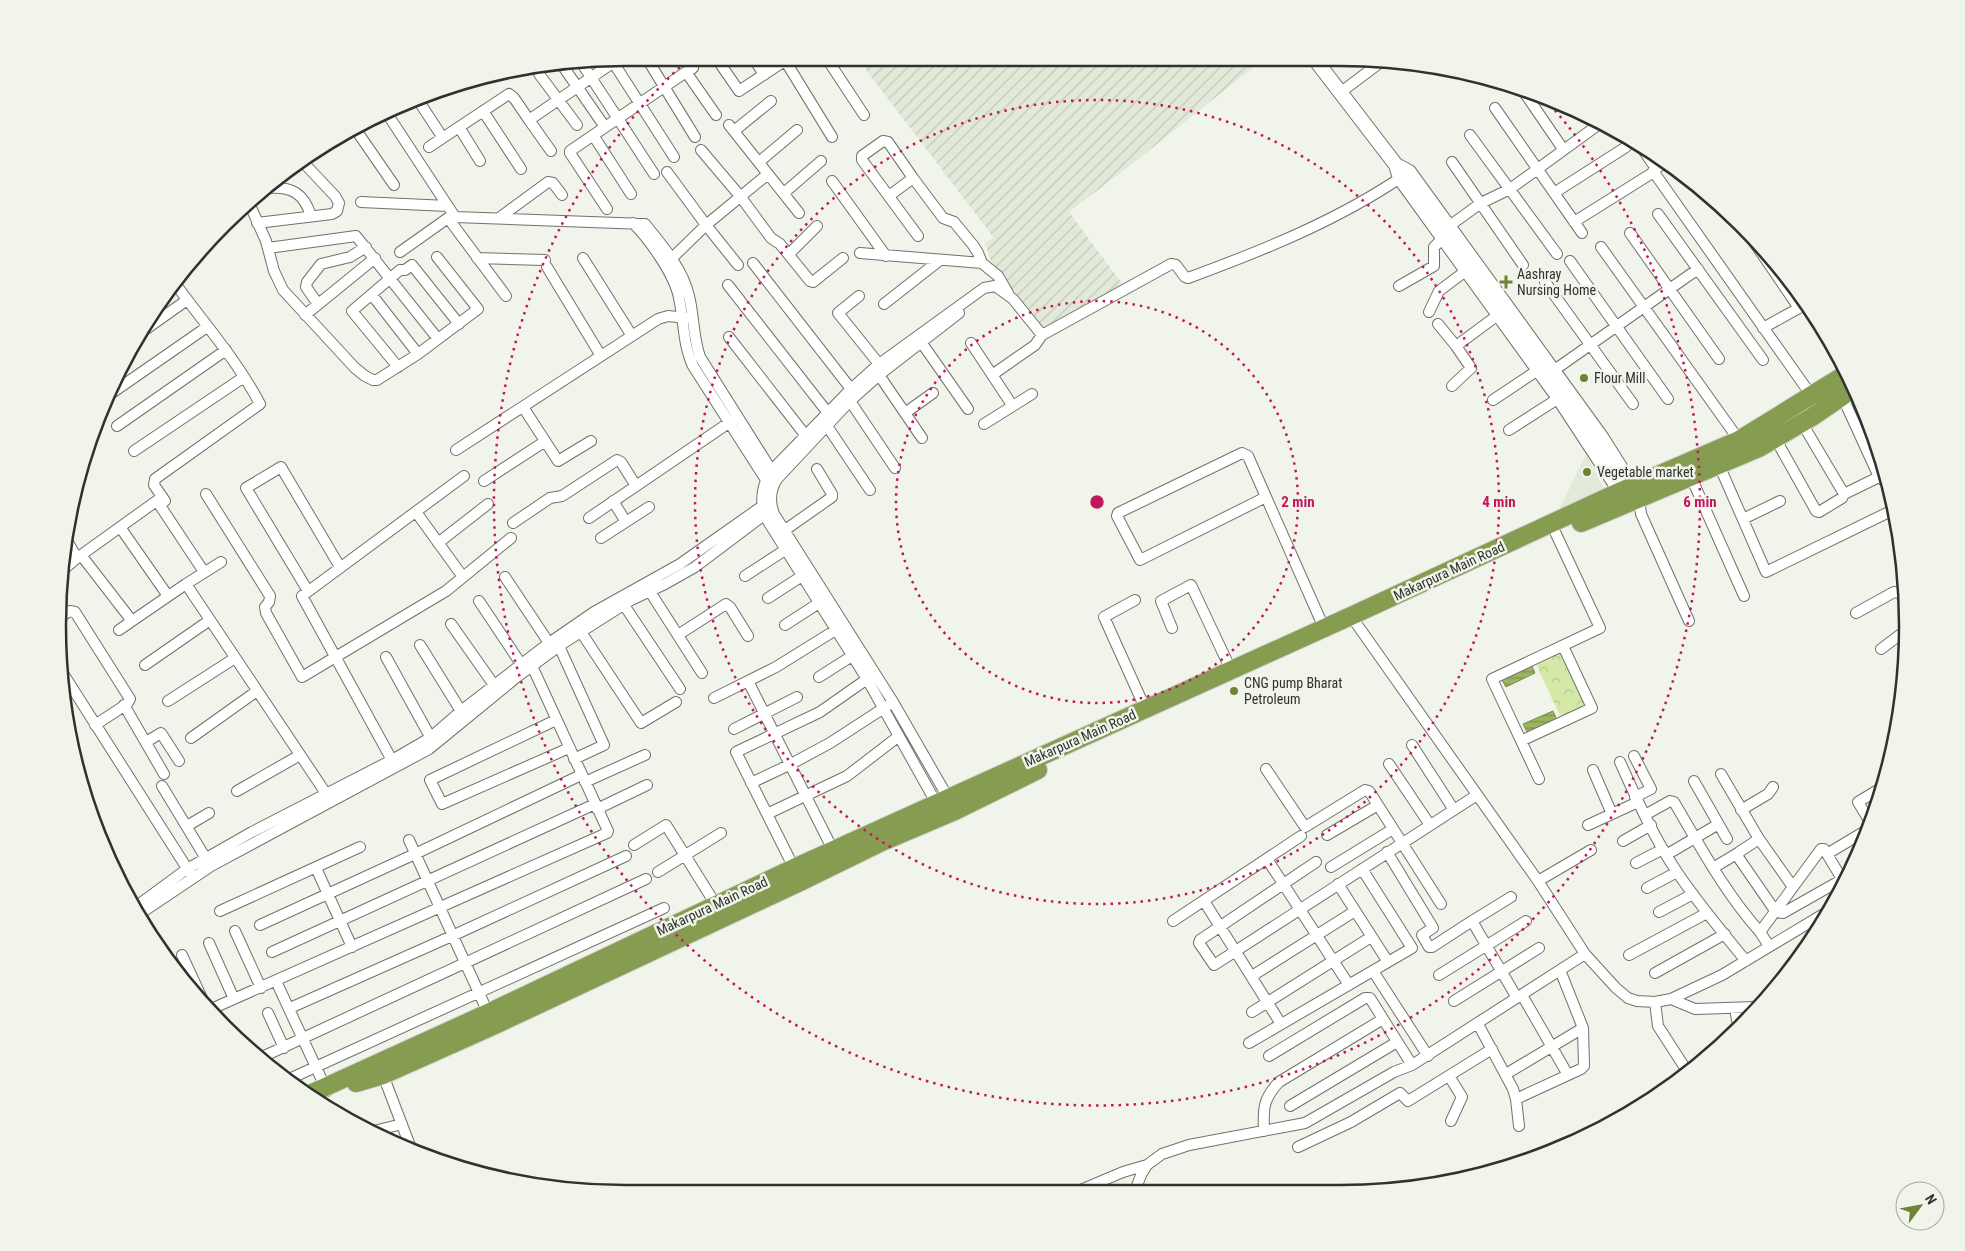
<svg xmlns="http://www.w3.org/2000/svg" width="1965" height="1251" font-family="'Roboto Condensed',sans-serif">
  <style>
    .built { fill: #e3e9d8 }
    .industrial { fill: url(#industrial-furrows) }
    .park { fill: url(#park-crowns) }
    .water { fill: url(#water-rules); stroke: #7b8d51 }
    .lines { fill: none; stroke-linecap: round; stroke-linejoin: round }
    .street-casing { stroke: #6f736a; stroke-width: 12 }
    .secondary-casing { stroke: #6f736a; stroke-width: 16 }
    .highway-casing { stroke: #d2d2d1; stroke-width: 20 }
    .street { stroke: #fff; stroke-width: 10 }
    .secondary { stroke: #fff; stroke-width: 14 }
    .highway { stroke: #869c51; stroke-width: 18 }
    .ring { fill: none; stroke: #c2185b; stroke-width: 2.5; stroke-dasharray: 2.5 5 }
    .poi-dot { fill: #6e8435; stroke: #f0f4ea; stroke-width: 2 }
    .labels { text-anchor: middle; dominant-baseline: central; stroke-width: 5; stroke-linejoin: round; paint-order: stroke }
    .poi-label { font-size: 14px; fill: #31322e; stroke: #f0f4ea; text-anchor: start }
    .street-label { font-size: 14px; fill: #31322e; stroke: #f0f4ea }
    .rim { fill: none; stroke: #31322e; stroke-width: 2.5 }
    .centre { fill: #c2185b; stroke: #f0f4ea; stroke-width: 2.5 }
    .ring-label { font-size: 15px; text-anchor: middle; font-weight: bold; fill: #c2185b; stroke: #f0f4ea; stroke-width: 5; stroke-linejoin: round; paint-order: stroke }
  </style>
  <defs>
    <pattern id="industrial-furrows" width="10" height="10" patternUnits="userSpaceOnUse" patternTransform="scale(1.25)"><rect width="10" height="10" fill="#e3e9d8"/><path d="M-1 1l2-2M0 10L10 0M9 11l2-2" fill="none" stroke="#c3c8ba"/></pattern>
    <pattern id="park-crowns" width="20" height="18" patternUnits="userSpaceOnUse" patternTransform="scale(1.25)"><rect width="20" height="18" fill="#d4e9a7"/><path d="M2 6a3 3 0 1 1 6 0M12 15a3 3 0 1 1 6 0" fill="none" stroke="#b6c890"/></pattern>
    <pattern id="water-rules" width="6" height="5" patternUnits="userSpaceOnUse" patternTransform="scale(1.25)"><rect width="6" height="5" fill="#9bb460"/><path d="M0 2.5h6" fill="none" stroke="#7f9350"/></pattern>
  </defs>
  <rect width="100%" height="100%" fill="#f0f4ea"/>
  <!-- built -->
  <path class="built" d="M1586,454l19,37 -47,21z"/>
  <!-- industrial -->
  <path class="industrial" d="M860,62h400l-128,102 -63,48 57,77 -82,44 -7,-5 -46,-67 -6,-18 9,-5z"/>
  <!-- park -->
  <path class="park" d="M1562,652l25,54 -26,12 -25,-54z"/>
  <!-- water -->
  <path class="water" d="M1532,666l3,7 -29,14 -4,-7z
    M1553,711l4,9 -29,14 -5,-10z"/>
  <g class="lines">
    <defs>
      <path id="street" d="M560,62l45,65
        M581,62l73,112
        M613,62l61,95
        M649,62l46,75
        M691,62l2,6 -7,4 30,43
        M719,62l20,29 44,-29
        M756,62l8,13
        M786,62l46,75
        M829,62l35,53
        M539,74l38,51
        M1341,92l40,-30
        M1524,92l39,57
        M418,100l21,32
        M417,101l31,-15
        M1495,108l87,125
        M483,111l38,58
        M388,115l67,102
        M529,120l22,31
        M729,125l70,88
        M459,127l21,34
        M356,130l38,55
        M734,131l37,-30
        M593,135l38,59
        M1470,135l87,119
        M429,147l80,-53 5,4 15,22 85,-58
        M701,150l39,46 31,42 9,6 30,37 3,1 30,-24
        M1644,151l8,12 6,-4
        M759,162l38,-32
        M1452,162l71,103
        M1664,163l-11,8 158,224
        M667,172l39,53 32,40
        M832,181l54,75
        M268,188c23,-2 36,5 43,28
        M784,193l37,-32
        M1554,193l72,-46
        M889,196l24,-18
        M361,202l87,4
        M249,203l17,38 8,30 9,19 72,78 10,8 8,4h4l41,-26 60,-45 -41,-52
        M607,209l-37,-56v-2l116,-79
        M1658,214l105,146
        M499,218l49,-36 5,1 9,12
        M1574,222l75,-47
        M257,223l75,-9 5,-3 2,-8 -4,-7 -34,-36
        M633,223c16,16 42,52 46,75 5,23 4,47 14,68l75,117
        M1448,227l33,-24 29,-14 88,-64
        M1747,232l52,76 5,-5
        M1630,233l89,126
        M918,236l-56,-76v-4l21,-15 5,1 25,36 30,40 11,4 19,23 5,8 4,10
        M1601,247l138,193
        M268,248l88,-12 82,103
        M400,252l48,-34
        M860,253l122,10 16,13 10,17
        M789,254l28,-28
        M477,258l68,2
        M583,258l49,78
        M1570,261l98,138
        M667,263l39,-38 62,-51
        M753,263l98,126
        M547,267l54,89
        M1545,282l88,122
        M728,285l100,128
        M1399,286l35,-20v-19l9,-9
        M372,295l46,59
        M506,296l-58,-78 7,-1 190,7c17,21 38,45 44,72 5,20 4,41 11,61l75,119
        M859,296l-21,17 41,51
        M318,304l-12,-17 1,-5 14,-18 29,-7 16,-10
        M884,304l56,-44
        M1429,312l10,-21 28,-21
        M305,315l70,-57
        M1438,324l18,22
        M1763,328l36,-20
        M139,334l48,-34
        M729,337l77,99
        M919,339l49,70
        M971,343l41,62
        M398,367l-46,-56 48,-41h5l7,-5 47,59
        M1553,371l145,-102
        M879,375l43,63
        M992,375l43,-30 7,-10
        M1452,386l19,-18 -15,-22 42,-31
        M109,395l98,-68
        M1842,396l37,81 8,6
        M1493,400l45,-30
        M850,401l45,67
        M523,407l35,54 33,-20
        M905,413l28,-20
        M1802,423l42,71 35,-17
        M984,424l48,-30
        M117,426l109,-76
        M827,426l43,64
        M1509,430l50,-32
        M1775,438l41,73 3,1 23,-14 2,-4
        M456,450l202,-131 10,-3 18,2
        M134,451l110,-74
        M1719,465l47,107 127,-62
        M1691,477l53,119
        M484,481l60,-39
        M206,494l64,102 -1,6 -4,5 1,6 36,64 144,-86 65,-53
        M1266,497l-18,-41 -6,-3 -124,60 -1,3 23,44 126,-63 58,131
        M1639,498l2,16 48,107
        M157,501l47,71
        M165,501l-11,-16 1,-6 105,-75c-23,-44 -57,-82 -86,-122
        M613,501l13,21
        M416,512l47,65
        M589,518l144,-98
        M1743,519l37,-18
        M513,523l37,-25 12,-2 55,-36 4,2 15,24
        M120,527l48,69
        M785,530l47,-33v-3l-15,-25
        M601,538l48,-31
        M66,539l11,19
        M438,543l50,-39
        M81,555l51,66 54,-37
        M221,562l-35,22 143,214
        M63,570l14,-12 85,-61
        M745,576l40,-26
        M505,577l44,66
        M647,587l55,86
        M308,591l-62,-103 35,-21 59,100
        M768,598l34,-22
        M1135,600l-31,17 41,91
        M479,601l42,63
        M624,605l56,84
        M1856,613l38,-21 6,1 4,7
        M1351,616l187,265 47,73 31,34 12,10 9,3 18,1 16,-3 51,-24 105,-63
        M58,618l12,-7 5,1 55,87 -3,5 -32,21
        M451,624l43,61
        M785,625l34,-22
        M1172,628l-11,-27 30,-16 40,85
        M119,630l13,-9
        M581,632l60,91 35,-21
        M678,635l48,-31 4,3 18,29
        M420,645l44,71
        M559,646l45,99 -30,14
        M1881,649l24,-18
        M386,657l47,85
        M145,665l65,-45
        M64,675l126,198
        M819,677l33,-21
        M748,681l85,169
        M714,698l62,-31 66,-41
        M168,701l67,-43
        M124,705l40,69
        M556,720l-126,60 12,24 127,-56
        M734,729l63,-32
        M191,738l66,-47
        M1521,741l71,-33 -29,-62
        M146,742l15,-9 18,28
        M1412,745l42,65
        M1634,756l17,33 -16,8
        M1620,762c17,38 34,76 57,110 21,31 45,60 69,89
        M394,764l-92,-168 162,-120
        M1389,764l41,61
        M1266,769l39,58 60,-37 4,1 72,113
        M1593,770l19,44
        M1721,774l38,65 34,48
        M1539,779l-47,-100 108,-51 -44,-94
        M1694,781l33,58
        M585,782l60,-27
        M751,783l40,-19 39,-21 57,-37
        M162,786l46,76
        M237,791l63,-36
        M950,801l-57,-99 -119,-188c-5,-13 -4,-24 3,-35l73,-78 29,-26 80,-62
        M939,808l-72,-129 -103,-164c-4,-17 -2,-31 8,-45l79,-81 28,-25 105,-76 11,-2 18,13 29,36 129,-71 5,1 9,12 3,1c76,-28 151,-58 218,-104
        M597,809l50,-24
        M1741,810l27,-16 5,-7
        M767,814l80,-38 52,-40
        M1645,815l25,-14 4,1c26,44 51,91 86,130
        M1870,822l-12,-20 25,-15
        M1588,825l50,-23
        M187,826l22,-13
        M1327,835l51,-30
        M1759,839l-20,13 -1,5 38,55 7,1 67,-38
        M409,840l81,177
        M1623,841l28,-16
        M634,845l32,-20 50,80
        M1387,852l45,74 1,2 -11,7 7,12h3l40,-26
        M1827,854l40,-24
        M1666,855l51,-30
        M1267,859l82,126
        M1316,862l-116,78 -1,3 15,22 263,-170
        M1636,863l27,-14
        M1331,867l62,-38
        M316,868l36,79
        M794,868l-58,-116 84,-40 47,-33
        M1713,868l25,-15
        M658,872l63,-39
        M1538,881l53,-31
        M1338,884l50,78
        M1647,888l30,-16
        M1511,897l-39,24 45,77
        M1204,901l77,123
        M134,908l53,-39 65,-37 140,-72 38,-22 31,-27 88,-68 45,-31 86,-48 91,-64
        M220,911l140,-64
        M1659,912l34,-18
        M138,915l73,-49 218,-117 88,-72 45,-33 69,-44 34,-16 30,-17 77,-58
        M1173,921l128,-85
        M260,925l155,-71 166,-79
        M235,931l26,57
        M209,943l25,56
        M1769,946l-9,-14 61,-83h3l21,35
        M272,952l323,-148
        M182,955l24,52
        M1629,955l78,-42
        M1373,971l55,85
        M1655,973l70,-39
        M1439,975l87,-54
        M1252,976l103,-65
        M276,981l51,110
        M1522,995l46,80
        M1671,999l24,10 61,-2
        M1454,1001l85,-53
        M1655,1002l3,24 29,45
        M290,1008l162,-72 174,-80
        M1735,1008l3,18
        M209,1010l398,-177 1,-2 -76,-165
        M1252,1012l119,-75
        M268,1013l16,35
        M1478,1024l35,65 3,10 3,27
        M1249,1043l163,-95 -50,-79
        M1269,1056l96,-58h5l13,21
        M260,1058l386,-179
        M1506,1074l77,-46
        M383,1075l29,76
        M1449,1076l13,21 -11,24
        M287,1080l377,-172
        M1516,1099l65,-30 3,-3 -1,-38 -23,-58
        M1290,1106l107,-64
        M374,1131l28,-7
        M1264,1131c-1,-22 -1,-32 15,-49l104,-63 29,46
        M1298,1147l53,-25 49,-29 8,8 84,-52
        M1078,1191l45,-19 24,-7
        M1135,1191l6,-16 6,-10 15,-11 27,-9 116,-22 89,-51 18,-7 173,-111"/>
      <path id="secondary" d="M1317,62l79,103 4,13 159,220 67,102
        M1396,165l13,7 192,265 36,57"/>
      <path id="highway" d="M1581,523l178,-75 53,-31 41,-28
        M356,1083l27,-8 112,-50 303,-142 84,-41 73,-31 83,-41
        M310,1094l178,-81 306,-145 557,-252 270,-125 118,-51 107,-66"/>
    </defs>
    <!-- street casing -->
    <use href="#street" class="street-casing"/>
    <!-- secondary casing -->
    <use href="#secondary" class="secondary-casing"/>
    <!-- highway casing -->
    <use href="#highway" class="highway-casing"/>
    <!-- street -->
    <use href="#street" class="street"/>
    <!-- secondary -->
    <use href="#secondary" class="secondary"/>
    <!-- highway -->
    <use href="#highway" class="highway"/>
  </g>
  <!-- distance rings -->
  <g class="ring">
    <circle cx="1097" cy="502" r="201"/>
    <circle cx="1097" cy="502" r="402"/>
    <path d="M1545 99A603 603 0 1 1 682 65"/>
  </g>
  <!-- markers -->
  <g class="poi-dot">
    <path d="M1503.5 274.5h5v5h5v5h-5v5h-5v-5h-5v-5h5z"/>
    <circle cx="1584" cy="378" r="5"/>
    <circle cx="1587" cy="472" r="5"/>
    <circle cx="1234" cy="691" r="5"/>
  </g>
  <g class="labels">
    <!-- poi labels -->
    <g class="poi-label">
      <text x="1517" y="274">Aashray<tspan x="1517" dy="16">Nursing Home</tspan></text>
      <text x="1594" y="378">Flour Mill</text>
      <text x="1597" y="472">Vegetable market</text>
      <text x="1244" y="683">CNG pump Bharat<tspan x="1244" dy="16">Petroleum</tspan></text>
    </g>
    <!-- street labels -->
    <g class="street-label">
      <text transform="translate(1449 571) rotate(-25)">Makarpura Main Road</text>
      <text transform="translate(1080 738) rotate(-24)">Makarpura Main Road</text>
      <text transform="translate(712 906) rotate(-25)">Makarpura Main Road</text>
    </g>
  </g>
  <!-- crop -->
  <path d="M0 0H1965V1251H0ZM625 66H1340A559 559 0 0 1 1899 625V626A559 559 0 0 1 1340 1185H625A559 559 0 0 1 66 626V625A559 559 0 0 1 625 66Z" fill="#f0f4ea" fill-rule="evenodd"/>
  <path class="rim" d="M625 66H1340A559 559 0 0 1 1899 625V626A559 559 0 0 1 1340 1185H625A559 559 0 0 1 66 626V625A559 559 0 0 1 625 66Z"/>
  <circle cx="1097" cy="502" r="8" class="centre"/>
  <g class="ring-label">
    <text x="1298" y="507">2 min</text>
    <text x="1499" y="507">4 min</text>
    <text x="1700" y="507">6 min</text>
  </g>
  <!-- north arrow -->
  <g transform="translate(1920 1206) rotate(58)"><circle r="24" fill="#f0f4ea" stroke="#a4a69f"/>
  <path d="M0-4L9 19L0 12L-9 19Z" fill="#6e8435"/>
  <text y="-8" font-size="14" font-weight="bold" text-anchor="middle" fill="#31322e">N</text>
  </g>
</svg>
